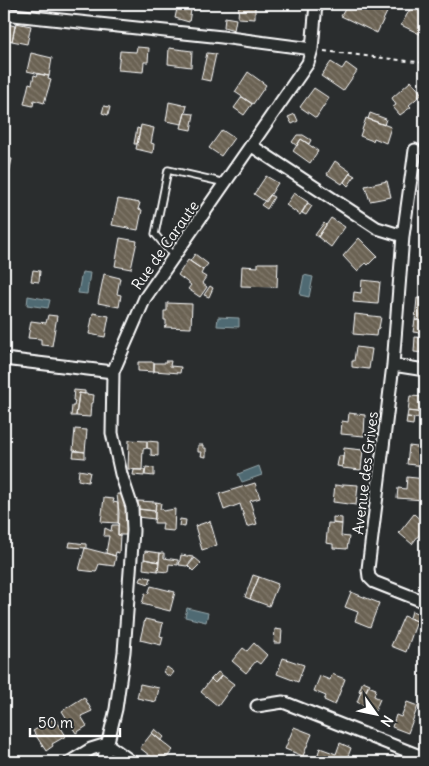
<svg xmlns="http://www.w3.org/2000/svg" width="429" height="766" font-family="Delius,sans-serif">
  <style>
    .water { fill: #4f6b73; stroke: #95a6ab }
    .building { fill: url(#building-back-hatch); stroke: #fff }
    .lines { fill: none; stroke-linecap: round; stroke-linejoin: round }
    .lane-casing { stroke: #fff; stroke-width: 9 }
    .street-casing { stroke: #fff; stroke-width: 15 }
    .path { stroke: #fff; stroke-width: 2; stroke-dasharray: 4 4; stroke-linecap: butt }
    .lane { stroke: #2a2d2e; stroke-width: 5.5 }
    .street { stroke: #2a2d2e; stroke-width: 11 }
    .labels { text-anchor: middle; dominant-baseline: central; stroke-width: 4; stroke-linejoin: round; paint-order: stroke }
    .street-label { font-size: 15px; fill: #fff; stroke: #2a2d2e }
  </style>
  <defs>
    <pattern id="building-back-hatch" width="6" height="6" patternUnits="userSpaceOnUse" patternTransform="scale(1.25)"><rect width="6" height="6" fill="#6b6253"/><path d="M-1 5l2 2M0 0l6 6M5-1l2 2" fill="none" stroke="#817a6d"/></pattern>
  </defs>
  <rect width="100%" height="100%" fill="#2a2d2e"/>
  <filter id="ink" filterUnits="userSpaceOnUse"><feTurbulence type="fractalNoise" baseFrequency=".02" numOctaves="2"/><feDisplacementMap in="SourceGraphic" scale="10" xChannelSelector="R" yChannelSelector="G"/><feConvolveMatrix kernelMatrix="1 2 1 2 8 2 1 2 1" color-interpolation-filters="sRGB"/></filter>
  <g filter="url(#ink)">
    <!-- water -->
    <path class="water" d="M82,272l8,1 -3,21 -9,-1z
      M304,275l9,2 -4,20 -9,-2z
      M28,296l22,4 -2,8 -21,-3z
      M218,317l21,1v9l-22,-1z
      M259,466l3,9 -20,7 -4,-8z
      M187,608l21,5 -2,9 -21,-5z"/>
    <!-- building -->
    <path class="building" d="M178,4h14l-3,18 -14,-4z
      M239,4h16v15l-17,-1z
      M348,4h26l14,6 -11,23 -36,-17z
      M413,4h12l-1,32 -23,-11z
      M225,17l11,2 -2,11 -10,-3z
      M4,23l11,3 -3,15 -8,-2z
      M16,23l15,3 -4,18 -15,-3z
      M137,47l12,1 -1,14h-4l-1,10 -25,-2 2,-19 16,1z
      M169,48l23,3 -1,16 -23,-3z
      M31,53l21,5 -3,18 -22,-5z
      M207,53l9,1 -6,27 -9,-2z
      M331,62l11,7 4,-6 11,8 -14,20 -22,-15z
      M248,72l18,13 -13,19 -18,-12z
      M38,74l11,2 -1,3 3,1 -7,23 -10,-3 -1,6 -9,-2 5,-21 3,1 2,-9 3,1z
      M411,81l11,13 -13,11 2,2 -11,8 -7,-8 3,-2 -4,-7z
      M314,88l15,10 -13,20 -16,-11z
      M242,97l10,7 -8,11 -10,-7z
      M169,102l18,4 -5,18 -16,-3z
      M104,106l6,1 -2,8 -6,-2z
      M185,113l9,1 -3,16 -10,-2z
      M370,113l16,6 -2,6 -16,-6z
      M295,114l3,7 -6,3 -4,-7z
      M366,118l25,9 -5,16 -12,-5 -1,3 -13,-5z
      M141,125l13,3 -3,15 3,1 -1,9 -17,-4z
      M137,128l3,1 -3,15h-3z
      M222,130l12,8 -13,18 -12,-8z
      M297,135h6l8,5 -2,4 -8,-5 -4,7 -5,-4z
      M301,139l17,12 -8,12 -17,-12z
      M4,158l8,1 -3,14 -5,-1z
      M335,161l16,11 -9,12 -15,-10z
      M350,173l5,3 -7,10 -4,-4z
      M266,176l12,7 -12,19 -12,-8z
      M387,181l4,16 -21,4 -5,-15z
      M294,193l14,9 -8,13 -14,-10z
      M270,195l4,2 -7,12 -6,-4z
      M118,199l22,4 -2,6 4,1 -4,20 -26,-5z
      M308,203l4,3 -6,9 -4,-2z
      M331,218l14,9 -14,20 -13,-10z
      M324,223l2,2 -8,12 -3,-2z
      M120,238l17,3 -6,28 -16,-3z
      M359,238l18,18 -9,9 -2,-2 -9,8 -14,-15z
      M195,254l13,10 -5,6 -13,-9z
      M188,260l15,10 -2,4 5,3 -4,6 5,4 -7,10 -12,-8 3,-4 -13,-10z
      M258,263h20l-1,24 -36,-1 1,-20 16,1z
      M33,270l7,1 -1,11 -8,-1z
      M104,274l16,4 -3,16 4,1 -2,12 -21,-4z
      M362,280l18,2 -2,22 -25,-2 1,-10 7,1z
      M210,286l3,2 -4,9 -5,-2z
      M417,298l8,1v22l-10,-1z
      M167,303l25,1 -1,24 -27,-1 2,-1v-6h-2v-9h3z
      M93,313l16,3 -4,21 -16,-3z
      M355,314l26,3 -2,11 -2,1 -1,7 -23,-2z
      M48,315l9,1 -5,30 -11,-1v-6l-13,-1 3,-17 15,2z
      M415,320l7,1 -1,12 -8,-1z
      M415,337l10,1v15l-11,-1z
      M356,347l16,2 -3,20 -17,-2v-6h2z
      M165,361h6l-1,5 11,1 -1,6 -26,-2v-8h11z
      M138,362h16v10l-16,-1z
      M74,390l11,1v3l-6,-1 -3,23h-5l1,-10h2l1,-5 -2,-1z
      M79,393l15,2 -1,8h-2l-1,14 -14,-1z
      M410,396l15,1 -2,16 -15,-2z
      M408,411l11,1v6l-12,-1z
      M349,413l16,2 -1,21 -23,-2 1,-13 6,1z
      M407,417l7,1 -1,7 -7,-1z
      M75,429l12,1 -2,22 -12,-2z
      M129,440l18,1v7l-4,1 -1,21 -14,-1z
      M147,441l11,1v14l-7,-1v-6l-4,-1z
      M198,445h5v3h3v9l-5,-1 1,-4h-4z
      M409,446l16,2v18l-18,-2z
      M344,448l19,2 -2,20 -19,-2z
      M74,451l11,1v6l-12,-1z
      M339,456h4l-1,11 -5,-1z
      M146,467l8,1v8l-9,-1z
      M79,470l11,2 -2,10 -10,-2z
      M134,470h11l-1,6 -11,-1z
      M407,477l18,2 -1,21 -27,-2 1,-10 8,1z
      M255,483l5,15 -10,3 7,23 -10,3 -7,-23 -16,6 -5,-16z
      M343,484l15,1 -2,20 -23,-3 2,-17 8,1z
      M117,494h9l2,41h-10l1,-22z
      M104,498l10,1 -1,3 5,1v20l-17,-1z
      M138,501l18,1 -1,9 -17,-2z
      M156,502l5,1 -1,6h2l1,2 12,-2 -1,22 -12,-1 1,-7h-9z
      M138,509l17,2v8l-18,-2z
      M414,514l11,10v3l-13,17 -13,-11z
      M333,517l9,1v6l-9,-1z
      M180,519l6,1 -1,7 -6,-1z
      M210,521l7,24 -15,5 -7,-24z
      M328,523l14,1 -1,12 8,1 -2,12 -14,-1v-4l-7,-1z
      M112,525h6v10h2l-1,18 -3,-1 -1,4 -9,-3 3,-17h-5l1,-8 6,3z
      M70,542l16,2v4l-17,-1z
      M85,548l31,8 -2,10 -15,-2 -3,8 -17,-2z
      M145,551l15,2 -1,9 -15,-3z
      M160,553h4v5l14,2v5l-9,-1 -1,8 -10,-1z
      M181,555l12,2v2l-6,7 -8,-1z
      M195,558l6,5 -8,8 -5,-5z
      M144,559l15,3 -1,9 -15,-2z
      M253,575l6,2 -9,22 -5,-2z
      M142,576l9,2 -2,6 -9,-3z
      M259,577l19,7 -9,22 -19,-7z
      M151,586l24,6 -5,19 -28,-7 3,-11 3,1z
      M351,592l28,11 -9,24 -15,-6 3,-9 -13,-5z
      M412,611l7,3 -2,7 -7,-3z
      M404,616l13,5 -11,31 -15,-6z
      M145,619l18,4 -3,13 3,1 -2,8 -21,-5z
      M275,629l7,1 -1,13h-7z
      M254,643l13,12 -7,9 -4,-3 -10,12 -14,-12 11,-13 4,3z
      M283,658l21,7 -6,17 -21,-8z
      M167,667l7,5 -4,5 -7,-5z
      M218,672l4,3 -7,8 -4,-4z
      M332,674l13,5 -10,26 -11,-5 2,-4 -12,-5 6,-15 10,4z
      M222,675l12,9 -16,22 -17,-14 10,-13 4,4z
      M363,681l7,3 -4,7 -4,-2 -2,3 -1,-1z
      M140,684l19,4 -3,14 -19,-4z
      M368,686l8,3 -2,7 6,3 -5,12 -18,-9 5,-13 4,2z
      M84,697l8,14 -11,5 6,10 -11,7 -14,-22z
      M407,702l11,4 -10,27 -16,-6 4,-12 5,2z
      M55,718l11,18 -14,8 1,2 -7,5 -13,-20z
      M294,727l18,7 -9,22 -18,-7z
      M155,729l9,8 -3,4 -9,-8z
      M152,733l21,17 -10,12 -7,-5 -2,2 -14,-11z
      M340,743l11,5 -5,14h-25l-5,-2 4,-12 16,6z"/>
    <g class="lines">
      <defs>
        <path id="lane" d="M174,257l-19,-23 13,-64 58,13"/>
        <path id="street" d="M4,14l218,23 90,12
          M252,146l125,82 26,8 -10,129 -25,204 1,8 5,5 51,20
          M403,236l12,-86
          M4,359l109,13
          M393,365l32,5
          M257,706l26,-4 142,56
          M70,762l21,-13 16,-5 25,18
          M103,762l13,-53 8,-57 9,-121 -1,-24 -11,-33 -9,-41 1,-61 32,-74 163,-235 4,-14 4,-45"/>
      </defs>
      <!-- lane casing -->
      <use href="#lane" class="lane-casing"/>
      <!-- street casing -->
      <use href="#street" class="street-casing"/>
      <!-- path -->
      <path class="path" d="M324,51l101,12"/>
      <!-- lane -->
      <use href="#lane" class="lane"/>
      <!-- street -->
      <use href="#street" class="street"/>
    </g>
  </g>
  <g class="labels">
    <!-- street labels -->
    <g class="street-label">
      <text transform="translate(165 245) rotate(-55)">Rue de Caraute</text>
      <text transform="translate(365 473) rotate(-83)">Avenue des Grives</text>
    </g>
  </g>
  <!-- margin -->
  <rect width="429" height="766" fill="none" stroke="#2a2d2e" stroke-width="20"/>
  <rect x="10" y="10" width="409" height="746" fill="none" stroke="#fff" stroke-width="2" filter="url(#ink)"/>
  <!-- north arrow -->
  <g transform="translate(376 714) rotate(123)" stroke="#2a2d2e" stroke-width="4" paint-order="stroke">
  <path d="M0-4L9 19L0 12L-9 19Z" fill="#ffffff"/>
  <text y="-8" font-size="14" font-weight="bold" text-anchor="middle" fill="#ffffff">N</text>
  </g>
  <!-- scale -->
  <path d="M30 728v8h90v-8" fill="none" stroke="#ffffff" stroke-width="2.5"/>
  <text x="38" y="728" font-size="15" fill="#ffffff" stroke="#2a2d2e" stroke-width="4" paint-order="stroke">50 m</text>
</svg>
